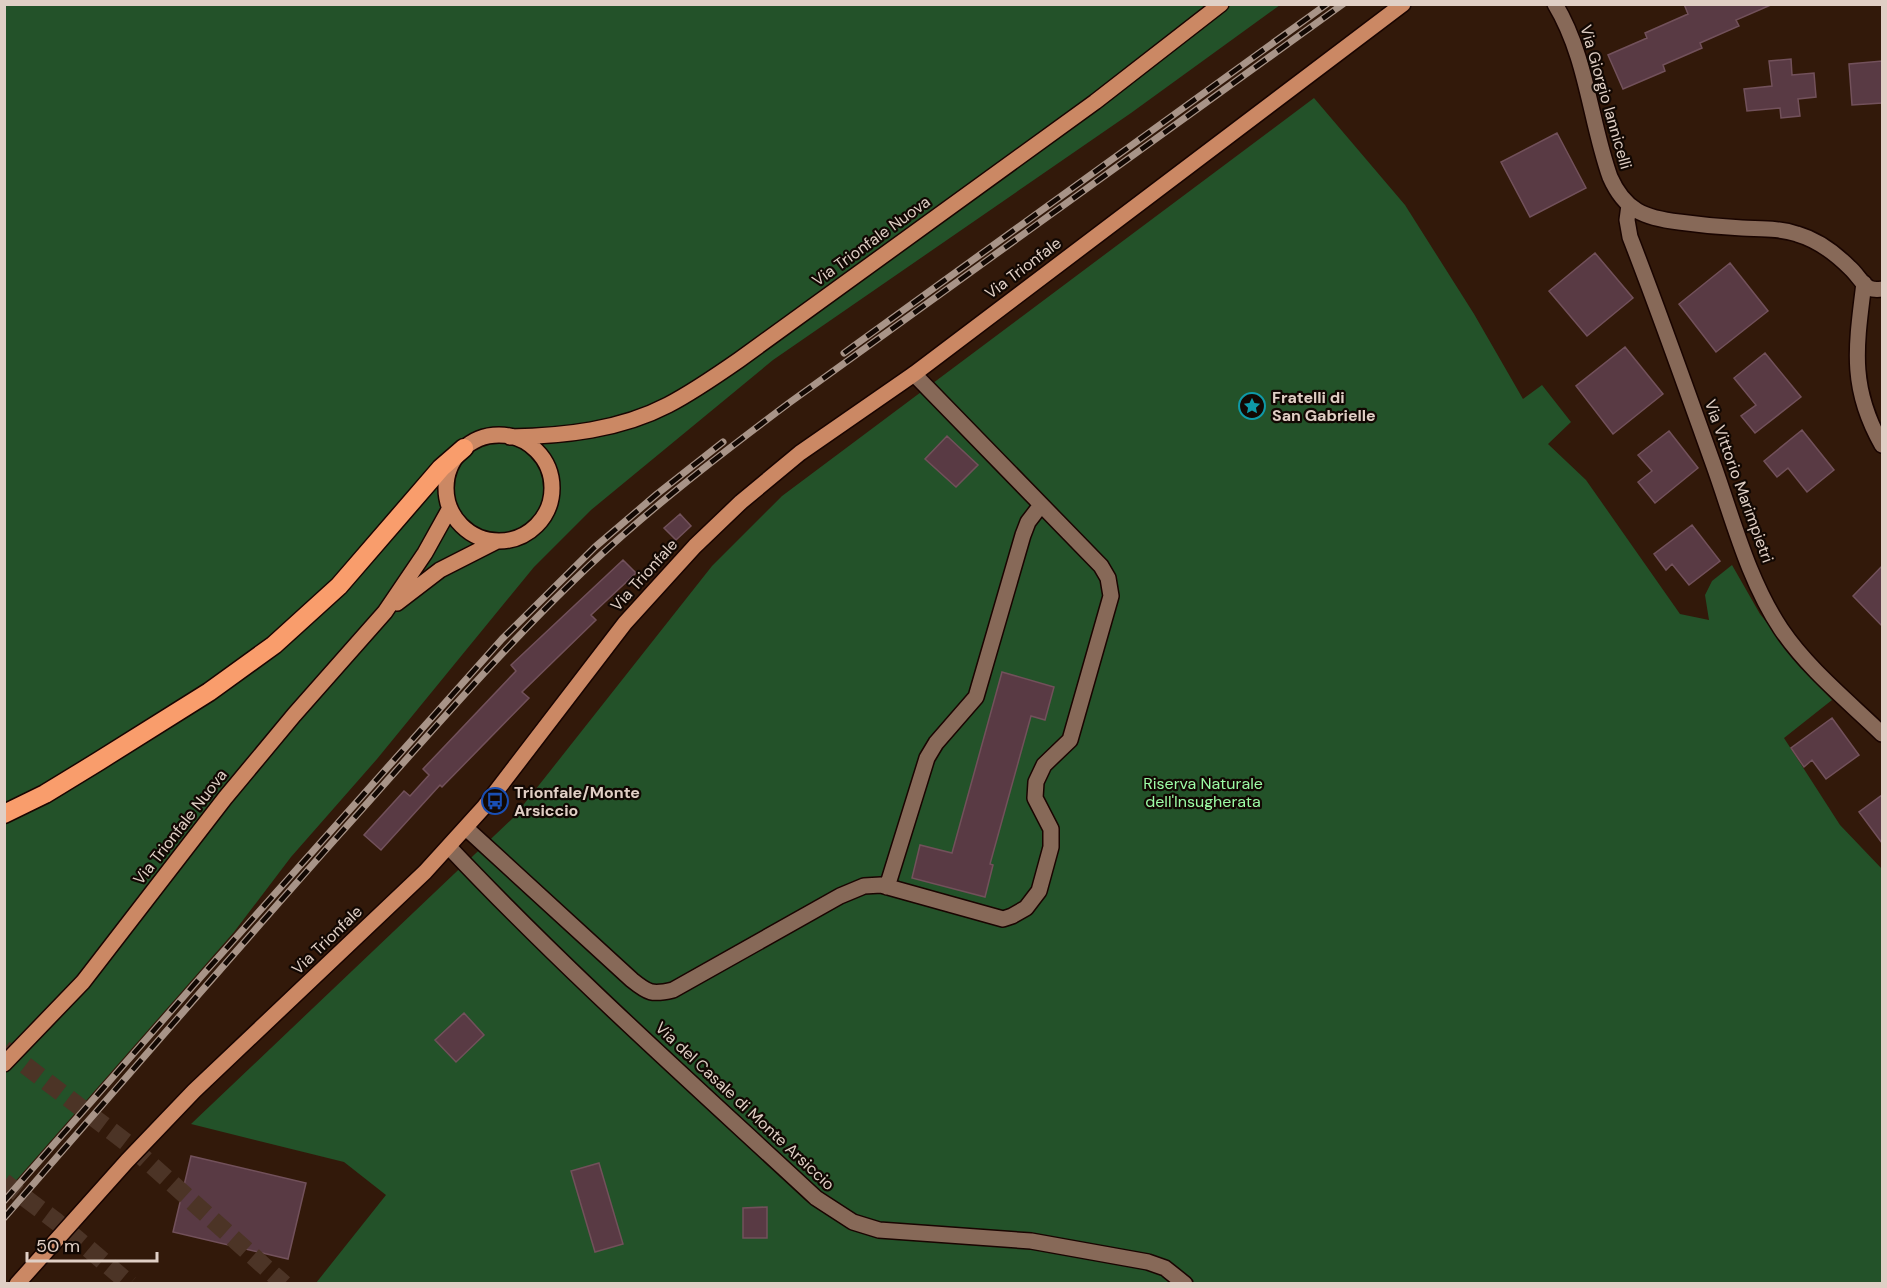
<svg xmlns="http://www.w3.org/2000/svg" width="1887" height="1288" font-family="'DM Sans',sans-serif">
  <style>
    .green { fill: #235229 }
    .building { fill: #593a44; stroke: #72515b; stroke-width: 1.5 }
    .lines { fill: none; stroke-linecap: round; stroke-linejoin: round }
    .highway-tunnel { stroke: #4c3426; stroke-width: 18; stroke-dasharray: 18 9; stroke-linecap: butt }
    .minor-casing { stroke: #190400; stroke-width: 18 }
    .major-casing { stroke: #190400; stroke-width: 18 }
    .highway-casing { stroke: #190400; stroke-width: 21 }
    .minor { stroke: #876958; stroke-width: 15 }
    .major { stroke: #cb8864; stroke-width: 15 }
    .highway { stroke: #f99d6c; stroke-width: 18 }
    .rail-casing { stroke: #a89488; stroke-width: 7 }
    .rail { stroke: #120803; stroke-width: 4.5; stroke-dasharray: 14; stroke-linecap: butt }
    .labels { text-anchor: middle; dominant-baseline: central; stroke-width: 4.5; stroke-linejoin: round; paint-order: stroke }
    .street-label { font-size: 16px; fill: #e0cfc5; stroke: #120803 }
    .poi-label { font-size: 16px; font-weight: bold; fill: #e0cfc5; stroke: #120803; text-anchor: start }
    .park-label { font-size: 16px; fill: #9cfba5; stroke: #120803 }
  </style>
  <rect width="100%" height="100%" fill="#32190a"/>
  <!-- green -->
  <path class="green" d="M5,5h1275l-149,108 -358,247 -182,150 -57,57 -157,192 -86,98 -57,75 -229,261z
    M1314,98l91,107 69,109 49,85 19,-14 29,37 -23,22 38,36 94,134 29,6 -4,-25 7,-14 20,-16 28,49 51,64 21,22 -48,38 56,87 42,44v414h-1566l70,-88 -42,-33 -153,-38 322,-306 199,-252 70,-70z"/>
  <!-- building -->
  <path class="building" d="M1684,4h89l-37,16 3,6 -39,17 2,5 -39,17 2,6 -42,18 -15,-34 39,-17 -2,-5 43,-19z
    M1791,59l1,16 22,-2 2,24 -18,2 2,17 -19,2 -1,-10 -33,3 -3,-22 28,-3 -3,-25z
    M1882,61v42l-30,2 -3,-41z
    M1557,133l29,55 -56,29 -29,-55z
    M1595,253l38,45 -46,38 -38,-45z
    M1730,263l38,48 -52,41 -37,-48z
    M1625,347l38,47 -50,40 -37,-48z
    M1765,353l36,44 -46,36 -14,-17 15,-11 -22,-27z
    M1802,430l32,40 -27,22 -19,-24 -11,9 -13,-16z
    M1669,431l29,37 -43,35 -17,-21 14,-11 -14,-16z
    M947,436l31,29 -22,22 -31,-28z
    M680,514l11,12 -15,14 -12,-12z
    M1692,525l28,36 -31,24 -17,-21 -6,6 -12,-16z
    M623,560l13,13 -45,42 5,5 -74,72 7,6 -87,89 -2,-2 -59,65 -17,-15 40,-44 6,5 19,-21 -6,-6 93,-98 -5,-6z
    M1882,566v60l-29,-30z
    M1002,672l52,15 -9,33 -14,-4 -41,148 3,1 -8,32 -73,-19 8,-33 32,8z
    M1832,718l27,37 -33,24 -14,-19 -8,7 -13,-19z
    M1882,795v48l-23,-31z
    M464,1013l20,22 -28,27 -21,-22z
    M191,1156l115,27 -18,76 -115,-27z
    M599,1163l24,81 -28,8 -24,-81z
    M767,1207v31h-24v-30z"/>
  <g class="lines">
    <!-- highway-tunnel -->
    <path class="highway-tunnel" d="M4,1049l123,94 157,141
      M4,1182l53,40 73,62"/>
    <defs>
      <path id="minor" d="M1555,4c32,53 35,117 55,173 15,34 35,41 69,45 21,3 42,5 63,6 19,1 37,0 55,6 21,6 38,19 53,34 7,6 11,15 19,20 5,2 8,2 13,1
        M1629,205l-2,15 3,17c30,77 57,154 85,232 19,54 34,112 66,160 27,40 67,72 101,105
        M1864,283c-8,64 -15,104 18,162
        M466,828l166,152c16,13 20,15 41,10l167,-94 24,-10 17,-1 122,34 9,-3 14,-8 13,-17 12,-44v-18l-16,-31 1,-16 8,-17 26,-25 41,-144 -3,-18 -7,-12 -187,-192
        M449,847c116,123 243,236 367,351l37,24 26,8 152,11 117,21 17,6 20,16
        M887,887l40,-129 9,-15 40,-46 47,-162 5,-13 13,-17"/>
      <path id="major" d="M446 488a53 53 0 1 1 106 0a53 53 0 1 1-106 0Z
        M510,437c54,-1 110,-7 158,-32 25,-13 48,-29 71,-45l356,-258 126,-98
        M397,603l43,-33 57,-29
        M4,1064l79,-82 142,-184 69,-83 91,-103 40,-59 25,-45
        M17,1284l110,-123 67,-70 231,-219 59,-65 141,-184 70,-77 46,-44 59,-49 114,-79 489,-370"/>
      <path id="highway" d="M4,814l41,-20 54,-33 110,-69 65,-47 65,-59 102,-118 23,-20"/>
    </defs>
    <!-- minor casing -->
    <use href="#minor" class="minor-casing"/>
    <!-- major casing -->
    <use href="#major" class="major-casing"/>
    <!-- highway casing -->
    <use href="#highway" class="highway-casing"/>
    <!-- minor -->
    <use href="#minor" class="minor"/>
    <!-- major -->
    <use href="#major" class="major"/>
    <!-- highway -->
    <use href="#highway" class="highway"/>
    <defs>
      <path id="rail" d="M844,353l483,-349
        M4,1201l202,-230 296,-332 93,-92 62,-53 66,-52
        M4,1218c111,-128 222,-256 334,-382 83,-92 162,-186 252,-271 63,-59 131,-111 199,-162l554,-399"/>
    </defs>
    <!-- rail casing -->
    <use href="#rail" class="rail-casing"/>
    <!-- rail -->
    <use href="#rail" class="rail"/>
  </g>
  <!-- icons -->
  <defs>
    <symbol id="sight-ring" viewBox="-11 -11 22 22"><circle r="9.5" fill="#120803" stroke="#0f9aa8" stroke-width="1.5"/><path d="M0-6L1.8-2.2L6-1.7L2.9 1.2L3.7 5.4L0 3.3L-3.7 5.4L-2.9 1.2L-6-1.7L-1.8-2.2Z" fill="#0f9aa8"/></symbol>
    <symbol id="bus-ring" viewBox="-11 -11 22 22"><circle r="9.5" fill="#120803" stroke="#1a4fb4" stroke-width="1.5"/><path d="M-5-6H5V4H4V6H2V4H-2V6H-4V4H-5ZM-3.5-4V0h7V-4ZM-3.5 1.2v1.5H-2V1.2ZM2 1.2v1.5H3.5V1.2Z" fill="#1a4fb4"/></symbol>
  </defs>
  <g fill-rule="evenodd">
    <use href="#sight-ring" x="1237" y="391" width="30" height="30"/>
    <use href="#bus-ring" x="480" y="786" width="30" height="30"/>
  </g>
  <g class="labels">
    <!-- street labels -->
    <g class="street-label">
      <text transform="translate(1606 97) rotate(74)">Via Giorgio Iannicelli</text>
      <text transform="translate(871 241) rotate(-36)">Via Trionfale Nuova</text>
      <text transform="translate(1023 268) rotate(-37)">Via Trionfale</text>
      <text transform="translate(1739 481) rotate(70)">Via Vittorio Marimpietri</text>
      <text transform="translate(644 575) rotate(-48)">Via Trionfale</text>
      <text transform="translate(180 827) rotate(-52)">Via Trionfale Nuova</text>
      <text transform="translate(327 940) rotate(-44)">Via Trionfale</text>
      <text transform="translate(745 1106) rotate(43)">Via del Casale di Monte Arsiccio</text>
    </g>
    <!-- poi labels -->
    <g class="poi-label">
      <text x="1272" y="397">Fratelli di<tspan x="1272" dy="18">San Gabrielle</tspan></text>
      <text x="514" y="792">Trionfale/Monte<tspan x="514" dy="18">Arsiccio</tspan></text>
    </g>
    <!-- park labels -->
    <g class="park-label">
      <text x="1203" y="783">Riserva Naturale<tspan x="1203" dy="18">dell'Insugherata</tspan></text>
    </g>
  </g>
  <!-- border -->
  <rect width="1887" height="1288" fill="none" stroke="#e0cfc5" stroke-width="12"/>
  <!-- scale -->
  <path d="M27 1252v9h130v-9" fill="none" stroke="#e0cfc5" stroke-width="3"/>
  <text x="36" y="1252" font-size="18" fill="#e0cfc5" stroke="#120803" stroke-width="4.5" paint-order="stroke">50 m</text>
</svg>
